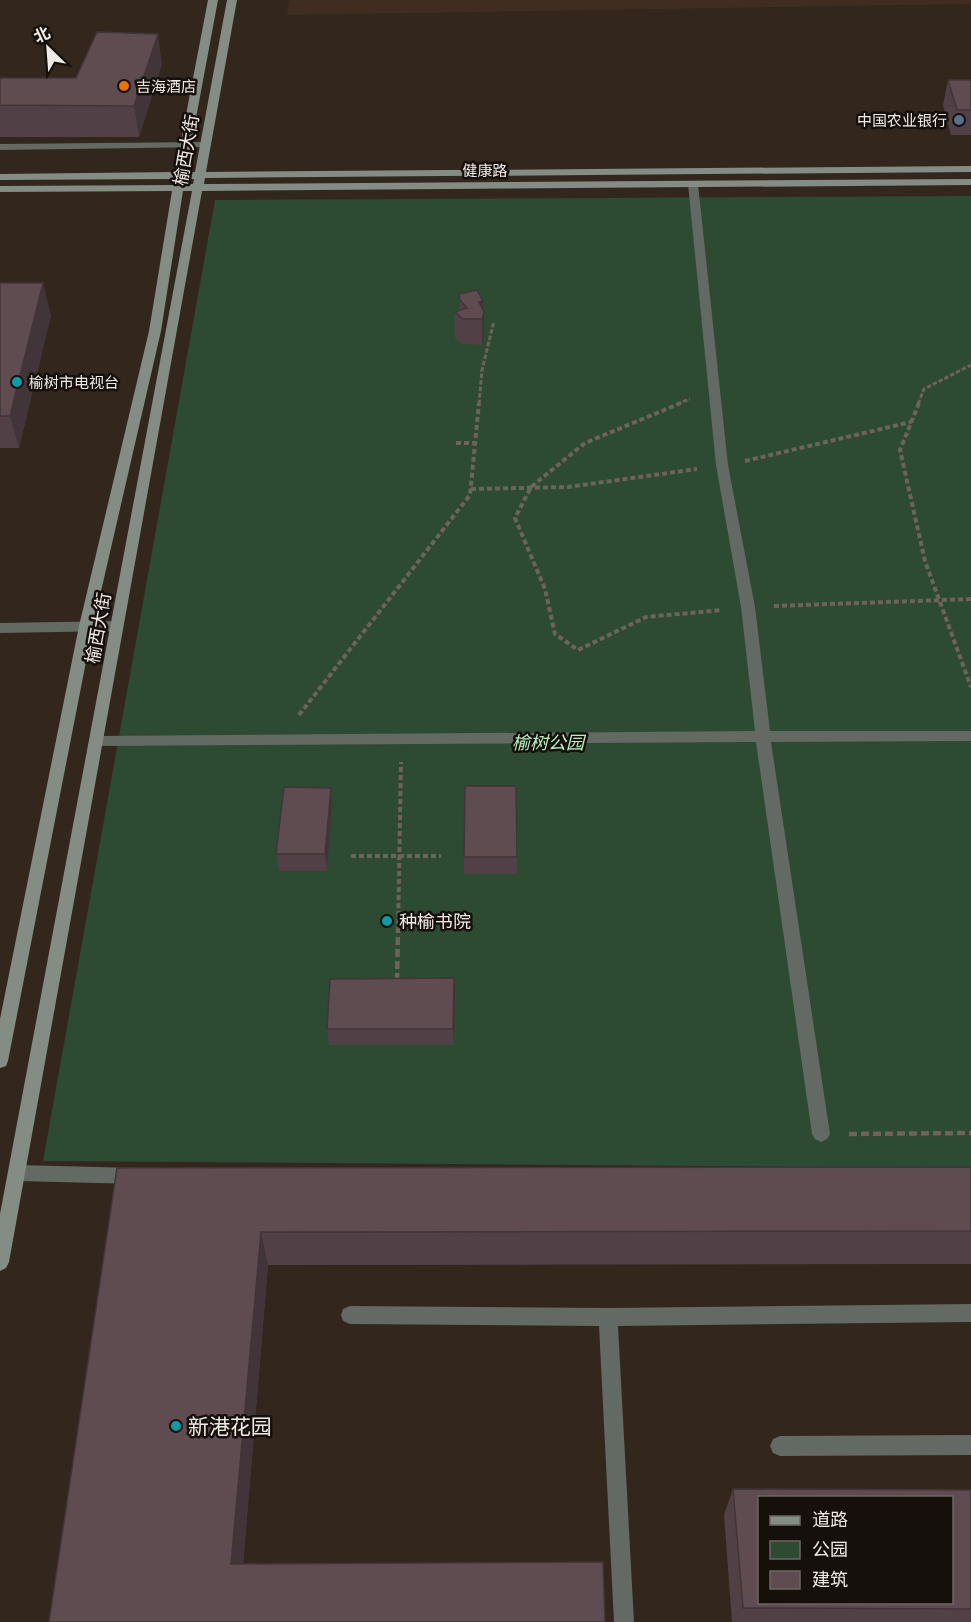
<svg xmlns="http://www.w3.org/2000/svg" width="971" height="1622" font-family="Merriweather,'Noto Sans SC',serif">
  <style>
    .built { fill: #3f2d21 }
    .green { fill: #2d4a32 }
    .lines { fill: none; stroke-linecap: round; stroke-linejoin: round }
    .path-far2 { stroke: #6e635b; stroke-width: 3; stroke-dasharray: 4.5 2; stroke-linecap: butt }
    .path-far1 { stroke: #6e635b; stroke-width: 4; stroke-dasharray: 5 3; stroke-linecap: butt }
    .path { stroke: #6e635b; stroke-width: 4.5; stroke-dasharray: 8 4; stroke-linecap: butt }
    .service { fill: #636963; fill-rule: evenodd }
    .pedestrian { fill: #636963; fill-rule: evenodd }
    .minor { fill: #636963; fill-rule: evenodd }
    .secondary { fill: #838d84; fill-rule: evenodd }
    .wall { fill: #514146 }
    .shaded-wall { fill: #423539 }
    .building { fill: #5e4c51; stroke: #423539; stroke-width: 1.5; fill-rule: evenodd }
    .food-dot { fill: #e8710a; stroke: #16100c; stroke-width: 2 }
    .service-dot { fill: #5c6f8a; stroke: #16100c; stroke-width: 2 }
    .culture-dot { fill: #0f9aa8; stroke: #16100c; stroke-width: 2 }
    .labels { text-anchor: middle; dominant-baseline: central; stroke-width: 5; stroke-linejoin: round; paint-order: stroke }
    .far-poi-label { font-size: 15px; fill: #f1e9e3; stroke: #16100c; text-anchor: start }
    .far-street-label { font-size: 15px; fill: #f1e9e3; stroke: #16100c }
    .street-label { font-size: 18px; fill: #f1e9e3; stroke: #16100c }
    .park-label { font-size: 18px; font-style: italic; fill: #b6f1bf; stroke: #16100c }
    .poi-label { font-size: 18px; fill: #f1e9e3; stroke: #16100c; text-anchor: start }
    .near-poi-label { font-size: 21px; fill: #f1e9e3; stroke: #16100c; text-anchor: start }
  </style>
  <rect width="100%" height="100%" fill="#32261d"/>
  <!-- built -->
  <path class="built" d="M289,0h682v4l-684,11z"/>
  <!-- green -->
  <path class="green" d="M971,196v972l-928,-7 172,-961z"/>
  <g class="lines">
    <!-- path-far2 -->
    <path class="path-far2" d="M479,404l3,-34 12,-49
      M677,404l13,-5
      M918,404l6,-15 47,-24"/>
    <!-- path-far1 -->
    <path class="path-far1" d="M681,403l-96,40 -54,44 -16,31 30,71 10,45 23,16 68,-33 76,-7
      M919,403l-19,47 25,111 46,126
      M456,443h19
      M745,461l166,-39
      M471,489l97,-2 129,-18
      M774,606l197,-7
      M299,715l171,-220 9,-92
      M351,856h90
      M398,932l3,-170"/>
    <!-- path -->
    <path class="path" d="M397,981l1,-50
      M849,1134l122,-1"/>
    <!-- service -->
    <path class="service" d="M205,142l4,1v4l-209,3v-6z"/>
    <!-- pedestrian -->
    <path class="pedestrian" d="M693,181l5,3 30,281 27,142 15,124h201v10l-200,1 59,392 -3,5 -6,3 -6,-3 -3,-5 -56,-392 -658,4 -5,-1 -2,-4 2,-4 5,-1 657,-5 -14,-124 -25,-142 -28,-281z"/>
    <!-- minor -->
    <path class="minor" d="M116,621l7,5 -7,5 -116,2v-10z
      M17,1165l120,3 6,2 3,6 -3,6 -6,2 -120,-3 -6,-2 -3,-6 3,-6z
      M971,1304v18l-353,4 16,296h-20l-15,-296 -249,-2 -7,-3 -2,-6 2,-6 7,-3 258,2z
      M971,1435v20l-191,1 -7,-3 -3,-7 3,-7 7,-3z"/>
    <!-- secondary -->
    <path class="secondary" d="M208,0h10l-32,172h9l32,-172h10l-31,172 765,-6v6l-766,6 -1,6 767,-5v6l-769,6 -193,1071 -3,6 -6,3v-57l192,-1023h-9l-22,140 -68,295 -85,435 -2,5 -6,2v-49l79,-393 70,-295 23,-140 -172,1v-6l173,-1 1,-6 -174,1v-6l175,-2zM185,179h9l-1,5h-9z"/>
  </g>
  <!-- wall -->
  <path class="wall" d="M162,64l-23,73h-139v-59h76z
    M948,80h23v55h-20l-8,-30z
    M0,283l51,32 -32,133h-19z
    M459,294l24,16 1,2v26l-2,7 -19,-1 -8,-6v-26l5,-2z
    M331,788l1,17 -5,66h-48l-3,-17z
    M464,857h53v17h-53z
    M455,995l-1,50h-125l-2,-16z
    M971,1167v97l-703,1 -25,299 -194,58 68,-454z
    M733,1489l238,1v132h-239l-8,-107z"/>
  <!-- shaded-wall -->
  <path class="shaded-wall" d="M158,34l4,30 -23,73 -5,-31z
    M43,283l8,32 -32,133 -9,-32z
    M483,301v16l1,-5v26l-2,7v-26l-3,-17z
    M331,788l1,17 -5,66 -2,-17z
    M454,978l1,17 -1,50 -1,-16z
    M261,1232l7,33 -27,324 -10,-25z"/>
  <!-- building -->
  <path class="building" d="M97,32l61,2 -24,72 -134,-1v-27h76z
    M948,80h23v30h-14z
    M0,283h43l-33,133h-10z
    M477,290l6,11 -4,1 5,10 -2,7h-19l-8,-7 12,-4 -7,-8 -1,-6z
    M465,786h51l1,71h-53z
    M284,787l47,1 -6,66h-49z
    M454,978l-1,51h-126l3,-50z
    M971,1167v64l-710,1 -30,332 372,-2 2,60h-556l68,-454z
    M733,1489l238,1v119l-228,-1zM759,1497h192v105h-192z"/>
  <!-- markers -->
  <circle class="food-dot" cx="124" cy="86" r="6"/>
  <circle class="service-dot" cx="959" cy="120" r="6"/>
  <g class="culture-dot">
    <circle cx="17" cy="382" r="6"/>
    <circle cx="387" cy="921" r="6"/>
    <circle cx="176" cy="1426" r="6"/>
  </g>
  <g class="labels">
    <!-- far-poi labels -->
    <g class="far-poi-label">
      <text x="136" y="86">吉海酒店</text>
      <text x="947" y="120" text-anchor="end">中国农业银行</text>
      <text x="29" y="382">榆树市电视台</text>
    </g>
    <!-- far-street labels -->
    <g class="far-street-label">
      <text x="485" y="170">健康路</text>
    </g>
    <!-- street labels -->
    <g class="street-label">
      <text transform="translate(186 150) rotate(-80)">榆西大街</text>
      <text transform="translate(98 628) rotate(-80)">榆西大街</text>
    </g>
    <!-- park labels -->
    <g class="park-label">
      <text x="548" y="742">榆树公园</text>
    </g>
    <!-- poi labels -->
    <g class="poi-label">
      <text x="399" y="921">种榆书院</text>
    </g>
    <!-- near-poi labels -->
    <g class="near-poi-label">
      <text x="188" y="1426">新港花园</text>
    </g>
  </g>
  <!-- legend -->
  <rect x="758" y="1496" width="195" height="108" fill="#16100c" stroke="#6e6762" stroke-width="1.5"/>
  <rect x="770" y="1516" width="30" height="9" fill="#838d84" stroke="#6e6762" stroke-width="1.5"/>
  <text x="812" y="1526" font-size="18" fill="#f1e9e3">道路</text>
  <rect x="770" y="1541" width="30" height="18" fill="#2d4a32" stroke="#6e6762" stroke-width="1.5"/>
  <text x="812" y="1556" font-size="18" fill="#f1e9e3">公园</text>
  <rect x="770" y="1571" width="30" height="18" fill="#5e4c51" stroke="#6e6762" stroke-width="1.5"/>
  <text x="812" y="1586" font-size="18" fill="#f1e9e3">建筑</text>
  <!-- north arrow -->
  <g transform="translate(48 48) rotate(335)" stroke="#16100c" stroke-width="4.5" paint-order="stroke">
  <path d="M0-4.5L10 22L0 15L-10 22Z" fill="#f1e9e3"/>
  <text y="-9" font-size="16" font-weight="bold" text-anchor="middle" fill="#f1e9e3">北</text>
  </g>
</svg>
